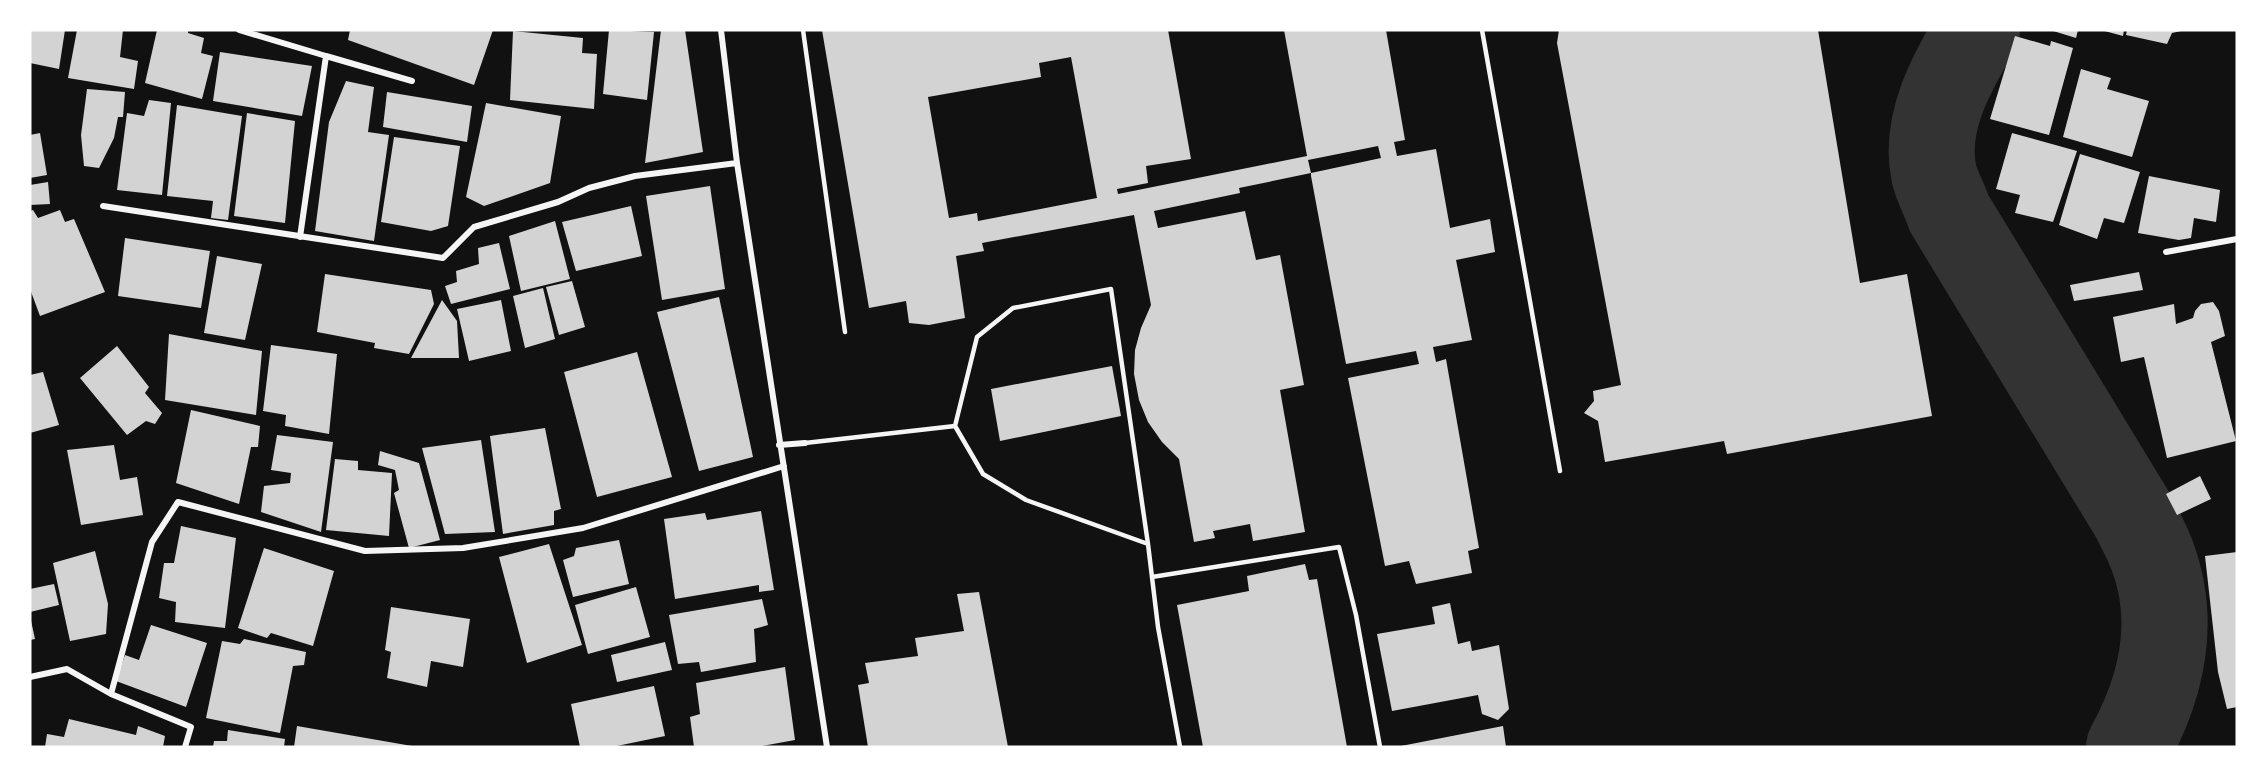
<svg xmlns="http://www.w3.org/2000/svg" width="2267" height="777" font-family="'Source Sans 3',sans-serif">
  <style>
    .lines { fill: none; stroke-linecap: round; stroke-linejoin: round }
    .river { stroke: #333; stroke-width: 86 }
    .building { fill: #d3d3d3; fill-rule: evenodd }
    .service { stroke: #f5f5f5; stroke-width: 4.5 }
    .minor { stroke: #f5f5f5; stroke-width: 6 }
  </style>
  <rect width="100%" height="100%" fill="#111"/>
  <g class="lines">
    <!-- river -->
    <path class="river" d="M1977,30c-25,42 -54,93 -43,144 3,13 11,26 15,39l185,304c6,12 13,25 18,38 25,66 10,132 -23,192"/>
  </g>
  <!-- building -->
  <path class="building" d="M30,30h35l-6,39 -29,-6z
    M77,30h46l-3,27 18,4 -4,28 -66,-11z
    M157,30h31v3l16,5 -3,15 12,3 -11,43 -57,-16z
    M350,30h143l-19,55 -126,-45z
    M609,30l45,2 -7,68 -44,-6z
    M661,30h24l18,122 -58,11z
    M822,30h346l23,129 -45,7 2,17 -31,6 1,5 189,-38 -23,-126h102l19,110 -11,2 3,14 39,-7 14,79 40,-9 5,33 -39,8 16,80 -39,7 3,15 10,-3 33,189 -11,3 4,22 -56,11 -7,-23 -24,5 -37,-188 71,-14 -3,-13 -70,13 -35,-188v-3l70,-15 -3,-12 -70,14 3,13 -72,15 1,5 -86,18 4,17 87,-17 11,49 24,-5 24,130 -24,5 25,142 -52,9 -3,-17 -37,7 2,7 -21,4 -15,-83 -17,-17 -14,-20 -9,-22 -5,-26 1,-24 6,-22 10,-23 -17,-90 -152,28 2,8 -28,5 9,62 -36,7 -20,-2 -3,-22 -37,7zM1071,57l26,141 -119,23 -1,-8 -28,5 -21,-121 113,-20 -2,-14z
    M1559,30h259l42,253 47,-9 25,142 -205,38 -3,-13 -119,21 -7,-41 -14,-8 10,-12 -1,-10 28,-6 -64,-342z
    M2050,30h28l-2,8z
    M2101,30h23l-1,6z
    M2127,30h54v1l-9,2 -5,11 -41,-9z
    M513,31l70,7 -1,15 15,1 -3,55 -84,-9z
    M2015,36l35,10 1,-5 22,7 -24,87 -59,-16z
    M220,52l92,14 -10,50 -89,-15z
    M2081,69l30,9 -4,11 42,12 -17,56 -69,-20z
    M346,81l28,6 -6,45 21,3 -15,106 -59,-10 14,-109z
    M87,89l38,3 -2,25h-5l-4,21 -15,30 -15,-2 -3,-31z
    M387,92l85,14 -5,36 -84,-15z
    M149,100l22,3 -9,92 -45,-5 10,-77 17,3z
    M486,103l75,13 -11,67 -66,23 -18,-9z
    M177,105l65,11 -14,104 -17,-2 2,-17 -46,-5z
    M247,113l48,8 -10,102 -51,-7z
    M40,133l7,42 -17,3v-43z
    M2012,133l65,18 -24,71 -38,-9 5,-18 -24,-6z
    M394,137l66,9 -12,80 -17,5 -50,-9z
    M2080,154l60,18 -16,51 -20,-5 -7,21 -38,-14z
    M2149,176l71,14 -4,32 -22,-4 -3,20 -12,2 -41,-7z
    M48,182l2,22 -20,1v-20z
    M710,186l15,103 -63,11 -16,-104z
    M631,206l11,50 -66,15 -14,-49z
    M33,210l5,8 22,-8 5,12 9,-3 31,73 -65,24 -10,-27v-78z
    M555,221l15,58 -49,12 -12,-55z
    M125,238l85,13 -9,57 -83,-12z
    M499,243l11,46 -59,15 -6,-18 12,-4 -1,-11 23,-7 -1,-16z
    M217,256l45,8 -17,76 -41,-7z
    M2139,272l4,18 -69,11 -4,-16z
    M325,274l106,16 3,14 -25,50 -35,-6 1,-5 -58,-11z
    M572,281l13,46 -26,8 -13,-48z
    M543,288l12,51 -30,9 -12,-52z
    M719,297l34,160 -54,14 -42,-159z
    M442,300l15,21 2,37h-48z
    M501,300l10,51 -42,10 -12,-52z
    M2213,302l6,9 6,25 -14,6 25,99 -69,17 -23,-101 -23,5 -8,-45 61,-13 2,20 17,-6 2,-7 6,-7z
    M169,334l93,17 -6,64 -91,-15z
    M271,345l66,9 -8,80 -44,-8 1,-11 -23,-4z
    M117,346l32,41 -4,6 17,20 -7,11 -9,-3 -19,14 -47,-57z
    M637,352l35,125 -75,20 -33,-125z
    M1112,366l9,50 -121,25 -9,-52z
    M43,372l16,53 -29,8v-58z
    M191,410l69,16 -2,21h-7l-12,57 -63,-21z
    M545,428l16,81 -7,2v14l-51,9 -13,-98z
    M277,435l56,7 -12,90 -60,-20 3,-26 26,-3 1,-10 -20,-3z
    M481,440l14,92 -50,2 -23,-86z
    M114,445l6,35 17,-3 6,38 -62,10 -14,-75z
    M380,451l39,12 21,77 -31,8 -15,-55 5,-3 -4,-20 -17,-5z
    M335,459l23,2v9l34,3 -3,63 -63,-6z
    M2200,476l11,23 -34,16 -11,-21z
    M761,511l13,79 -15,2v-7l-84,14 -11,-80 41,-6 2,7z
    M181,526l55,12 -11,90 -50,-6 1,-20 -17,-4 5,-35h10z
    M619,540l10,44 -56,13 -10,-37 11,-4 2,-8z
    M549,544l33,101 -55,18 -28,-106z
    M264,548l70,23 -21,75 -42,-13 -4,5 -29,-10z
    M95,551l13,53 -2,30 -36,7 -17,-78z
    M2237,552v155l-10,2 -9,-37 -13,-116z
    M1305,564l4,16 8,-1 30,168h-144l-26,-142 72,-14 -2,-15z
    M54,584l5,21 -29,7v-23z
    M636,587l14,50 -62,17 -13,-49z
    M979,592l29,155h-140l-10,-62 11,-2 -4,-20 53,-7 -3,-18 49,-7 -7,-37z
    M762,599l6,26 -14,4 2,33 -55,10 -2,-10 -21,2 -9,-49z
    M1450,603l8,41 12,-3 2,10 27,-6 10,64 -11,11 -16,-6 -4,-19 -86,16 -15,-77 58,-10 -3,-17z
    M391,607l79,12 -7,48 -32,-6 -4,26 -40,-9 4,-26 -6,-2z
    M30,616l5,23 -5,1z
    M151,625l56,18 -21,64 -70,-26 9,-26 14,5z
    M244,639l62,13 -2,13 -11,1 -13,67 -74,-15 16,-77 18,3z
    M665,642l7,28 -55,12 -6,-27z
    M785,667l10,73 -38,7h-63l-4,-30 10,-3 -4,-31z
    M654,686l11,50 -53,11h-32l-9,-43z
    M69,719l67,16 2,-9 27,10 -2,11h-118l2,-13 17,3z
    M297,726l115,20v1h-118z
    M1503,726l3,21h-105v-1z
    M228,730l57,9 -1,8h-71l1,-6h13z"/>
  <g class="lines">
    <!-- service -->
    <path class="service" d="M803,30l42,302
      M1482,30l78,441
      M805,443l150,-17 28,48 43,26 122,44 -37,-255 -98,19 -36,29 -22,89
      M1148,544l10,83 22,120
      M1152,577l187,-30 17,68 24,132"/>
    <!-- minor -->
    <path class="minor" d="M239,30l87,26 -26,181
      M721,30l16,133 90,584
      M326,56l86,25
      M103,206l340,52 31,-31 84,-25 31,-14 46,-12 102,-13
      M2166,252l71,-13
      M779,445l26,-2
      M30,677l37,-8 44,25 41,-152 26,-40 187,49 98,-3 120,-20 201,-62
      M111,694l80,33 -6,20"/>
  </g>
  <!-- border -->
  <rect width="2267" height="777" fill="none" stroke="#ffffff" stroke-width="63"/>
</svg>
